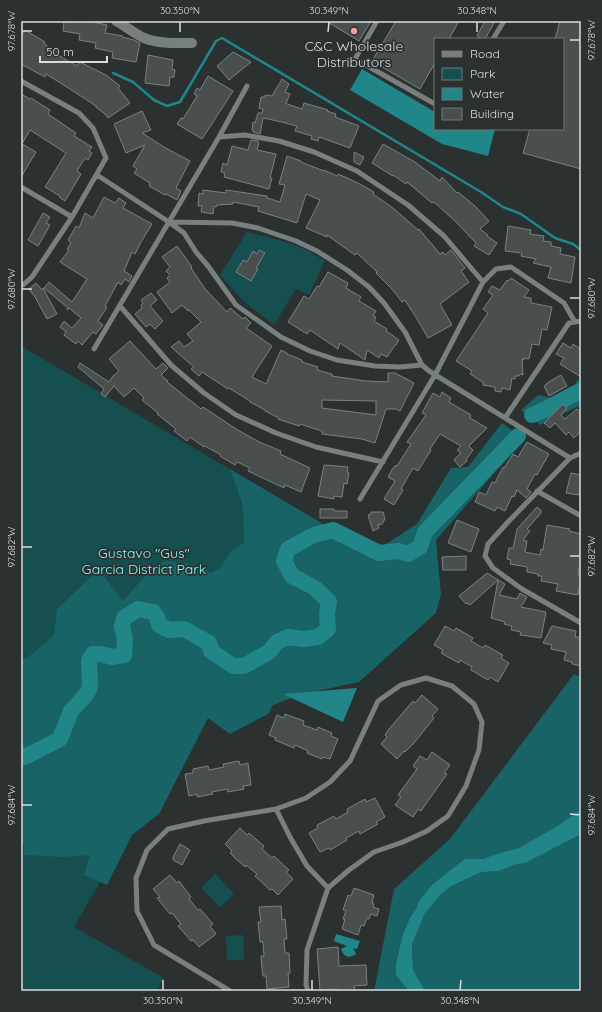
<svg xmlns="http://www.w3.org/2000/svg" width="602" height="1012" font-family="Quicksand,sans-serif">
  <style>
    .green { fill: #164f50 }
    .forest { fill: #176365 }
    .water { fill: #218688 }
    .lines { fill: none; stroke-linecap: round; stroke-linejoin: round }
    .stream { stroke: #218688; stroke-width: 2.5 }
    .river { stroke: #218688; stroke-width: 16 }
    .building { fill: #494f4f; stroke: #7a8181; fill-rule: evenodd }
    .lane { stroke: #787f7f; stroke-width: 5 }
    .street { stroke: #787f7f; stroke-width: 10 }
    .ticks { fill: none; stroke: #dadddd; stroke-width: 1.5 }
    .poi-dot { fill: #f59b9f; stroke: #2b3131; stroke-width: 1.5 }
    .labels { text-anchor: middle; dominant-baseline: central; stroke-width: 3.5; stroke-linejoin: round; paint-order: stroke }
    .poi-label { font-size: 14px; fill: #dadddd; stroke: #2b3131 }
    .park-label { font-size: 14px; fill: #75fcff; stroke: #2b3131 }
    .neatline { fill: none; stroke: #dadddd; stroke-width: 1.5 }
    .ticks-label { font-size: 10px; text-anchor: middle; fill: #dadddd }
  </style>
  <rect width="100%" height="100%" fill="#2b3131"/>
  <!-- green -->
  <path class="green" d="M247,232c21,5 42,10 62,19 5,3 11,7 16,10l-16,34 -13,-6 -22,36 -31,-24 -23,-26z
    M21,346l292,172 -239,409 90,51 -8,13h-135z
    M215,874l19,20 -14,13 -19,-19z
    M243,935l1,25h-17l-1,-24z"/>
  <!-- forest -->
  <path class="forest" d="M581,379v26l-41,20 -19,-15 17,-15 14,3 22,-12 3,-6z
    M502,423l22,16 -88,101 5,54 -5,19 -77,69 -60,13 -26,10 -5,9 -38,20 -22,-16 -49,96 -27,21 -25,50 -23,-10 6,-20 -26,2 -40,-2v-12h-3v-184l6,-1 27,-23 3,-26 35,-33 10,-2 21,27 24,-27 18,-13 37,5 8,7 10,-5 10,-16 14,-9 -1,-38 -13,-36 142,84 45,-29 34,-56 17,-1z
    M574,674l7,3v314h-207l20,-102 56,-50z"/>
  <!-- water -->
  <path class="water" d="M362,69l73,43v17h60l-7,27 -46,-12 -92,-54z
    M357,688l-14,34 -60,-28z
    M581,809v25l-56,29 -8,1 -19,7 -17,1 -30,14 -11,9 -15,18 -13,31v12l1,14 11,19 4,2h-18l-6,-6 -8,-10v-11l7,-30 7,-16 6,-9 3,-8 13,-16 25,-20 8,-6h19l7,-3 28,-8 42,-24z
    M336,934l24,7 -3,8 -4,-1 3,6c-7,5 -12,3 -15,-5l6,-3 -13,-5z"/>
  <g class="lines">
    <!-- stream -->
    <path class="stream" d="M113,73l20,9 21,18 13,6 13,-4 36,-61 6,-3 259,154 22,15 18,7 34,24 18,6 8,6"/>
    <!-- river -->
    <path class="river" d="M532,415c17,-6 32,-17 49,-24
      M21,755l4,2 35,-18 11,-28 15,-16 4,-8 -1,-26 4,-7h8l11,3 12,-2 1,-15 -3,-14 2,-8 14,-9 15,3 4,5 2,8 10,5 15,-1 25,14 2,8 22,15h11l25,-14 8,-10 11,-5 15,2 15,-2 10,-8 -1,-16 2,-11 -14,-14 -23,-12 -8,-15 4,-12 26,-14 19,-5 46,23 20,-2 9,3 12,-7 5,-15 93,-96"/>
  </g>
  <!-- building -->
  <path class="building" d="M64,21h25l18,4 -2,8 18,3 -1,1 12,3 6,3 -4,19 -24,-4 1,-6 -18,-4 1,-5 -17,-3 1,-6 -17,-3z
    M326,21h45l-12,20z
    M396,21h63l-10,18h-14v24l-15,26 -48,-28z
    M485,21h10l-10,18h-3l-5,-3z
    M560,21h21v148l-58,-16 7,-24h33v-90h-8z
    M25,30l20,12 -1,2 15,9 -1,2 19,11 3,-4 26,13 14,11 -2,2 12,15 -22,15 -3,-4 -9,-7v-1l-26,-17 -24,-15 -1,3 -24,-13v-28z
    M233,52l18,10 -22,18 -12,-14z
    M148,55l25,5 -1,9 3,1 -1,7h-4l-1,9 -24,-3z
    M208,76l25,15 -31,48 -25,-15 4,-6 2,1 14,-23 -3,-2 3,-6 3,2z
    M282,79l7,5 -4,8 5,2 -4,9 1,1 15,5 2,-6 24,7 -1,1 9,3 -1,3 24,9 -9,22 -31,-11 -1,4 -7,-2 1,-3 -17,-5 2,-5 -15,-4 -19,-4 -3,16 -7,-2v-2h-1l1,-8 2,1 3,-10h4l1,-4 -4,-1 2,-11h4v-2l7,1z
    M21,94l9,5 1,-1 19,12 -2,4 28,19 -2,3 18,11 -3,4 3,2 -4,7 -3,-2 -8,13 4,3 -16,27 -6,-4 1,-1 -15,-9 21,-34 -36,-23 -8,14 14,8 -15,25z
    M142,111l9,19 -9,3 22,14 26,14 -14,27 5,3 -4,9 -11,-6 -1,1 -16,-9 1,-3 -16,-10 3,-4 -4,-3 12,-21 -19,8 -12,-29z
    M251,140l7,1 1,2 -2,7 19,4 -6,24h2l-3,11 -45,-12 1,-4 -4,-1 2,-9 4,2 5,-19 16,4z
    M383,144l32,18 25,19 2,-4 15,16 1,-1 17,14 14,15 -9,8 8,6 -1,1 10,7 -8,12 -15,-9 2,-3 -21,-22 -21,-19 -2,1 -25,-21 -1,2 -13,-9v1l-21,-13z
    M354,152l10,5 -4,8 -6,-3z
    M287,156l14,5v1l23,9v-1l13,6 1,-2 18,8 18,10 -1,2 20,14 25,22 1,-1 21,25 3,-2 2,3 6,-5 14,18 -4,3 8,11 -29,22 12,21 -24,13 -11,-19 -12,-19 -3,2 -10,-13 -16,-16 1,-1 -20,-19 -2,2 -28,-20v2l-21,-9 14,-28 -14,-6 -9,29 -39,-12 1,-4 -26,-5v2l-16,1 -1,2 -2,-1 -1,8 -12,-2 1,-6h-4l1,-13 4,1v-4l23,3v-3l41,6v2l13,4 5,-17 -6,-1z
    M104,197l11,6 4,-5 7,5 -3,5 29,16 -11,18 -6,12 -3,-2 -8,19 8,5 -3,6 -4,-3 -4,6 -3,-3 -13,24 2,1 -9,14 5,4 -7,9 -3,-2 -11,13 -4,-4 -2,3 -12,-9 2,-3 -6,-5 4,-6 8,7 9,-10 -12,-10 -2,2 1,-2 -24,-20 5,-6 23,20 15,-23 -27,-17 9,-12 -2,-1 4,-6 -3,-3 8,-14 3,2 6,-15 8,5z
    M43,213l7,4 -4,6 4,2 -12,21 -10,-6z
    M508,226l23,4 -1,4 14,2 -1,5 8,1v4l10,2 -1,6 15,3 -4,26 -23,-5 3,-11 -18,-4 3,-4 -15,-3 1,-3 -17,-2z
    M177,246l15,21 -1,1 15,22 21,22 3,-4 13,11 2,-2 6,6 -5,5 26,18 -20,31 14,7 15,-34 6,3v1l15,6v2l16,5 -1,3 15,4v2l34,5 22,1v-9h7l19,10 -14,28 -4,-2h-10l-11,34 -13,-4 -40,-5v-3l-22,-7 -1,2 -21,-7 1,-1 -14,-7v-1l-15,-8v-1l-21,-13 -1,1 -26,-17 -3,4 -8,-7 3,-2 -23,-20 8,-6 5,6 9,-6 -6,-7 14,-12 -12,-12 -1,1 -6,-6 -10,8 -15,-21 13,-10 -3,-4 3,-3 -4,-4 4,-4 -8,-10zM322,400l54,1v14l-54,-7z
    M259,250l6,3 -9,15 2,1 -7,12 -15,-9 7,-12 4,2 6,-11 4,3z
    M328,272l20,11 -2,5 15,9 -2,4 17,10 -3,5 3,1 -2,4 13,8 -1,2 13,9 -3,5h-1l-8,12 -6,-3 -2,4 -12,-8 -2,10 -25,-17 -2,6 -28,-19 -3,4 -19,-12 16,-26 5,3 8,-13 2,1z
    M511,278l18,12 -5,7 7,1v5l21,4 -5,23 -5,-1 -3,16 -7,-1 -3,15 -5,-1v2l-2,-1 1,16 -3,-1 -1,2h-4v3l-3,-1 -2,12 -8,-2 -1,4 -6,-1v-4l-12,-2v-3l-13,-8 2,-3 -16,-10 32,-48 -5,-4 10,-14 -5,-3 4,-6 8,4 7,-10 1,1z
    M36,283l6,7 1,-2 14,26 -10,5 -12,-22 -6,-8z
    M151,293l6,7 -7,6 13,15 -8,8 -5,-5 -4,3 -11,-13 7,-6 -1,-3 2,-2 -2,-3z
    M130,341l26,28 7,-6 5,5 -7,7 7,6 -1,1 34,27 2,-2 33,22 23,13 22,9 -1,3 30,14 -9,24 -16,-7 -1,3 -36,-17 2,-3 -13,-6 -2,3 -15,-9 1,-1 -16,-9 -1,1 -14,-10 -3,4 -13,-10 2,-2 -19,-15 1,-1 -16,-13 2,-2 -10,-10 -10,9 -10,-11 -9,11 -4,-3 3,-5 -26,-22 2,-4 29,19 4,-6 6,-5 -10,-12z
    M563,343l8,5 2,-4 8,5v28l-21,-13 4,-6 -8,-4z
    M561,375l6,11 -18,10 -5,-10 3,-2v-1z
    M442,392l9,6 -2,4 22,13 -1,3 17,10 -18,18 4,4 -7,10 1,1 -7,6 -6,-7 7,-7 -4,-3 4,-4 -21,-12 -10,15 1,1 -13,21 -5,-3 -12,21 2,1 -9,15 -10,-6 11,-18 -7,-4 5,-9 3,-3 1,1 14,-22 -4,-2 19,-27 -4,-2 11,-20 7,4z
    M563,404l4,4 -6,7 4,4 12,-10 4,5v17l-7,7 -5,-6 -3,3 -11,-12 -5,5 -6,-5z
    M527,442l22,12 -12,21 -2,-1 -8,15 4,3 -5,6 -9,-8 -3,7 -2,-1 -7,15 -8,-4 -2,4 -20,-9 4,-10 7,3 6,-13 3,1 8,-16 1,1 9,-14 5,3z
    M324,465l24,2 -1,5 2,1 -2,11 -3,-1 -2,14 -8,-1v3l-16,-3z
    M571,473l10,2v12l-2,8 -13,-2z
    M537,507l4,3v3l-14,16 3,2 -7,9 4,1 -2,11 15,3 1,-6 2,1 4,-25 23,4 -1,2 12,3v24l-3,17h3v2l-3,18 -22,-4 2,-7 -17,-3 1,-5h-4v-2l-11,-2v-5l-17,-3 1,-4 -4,-1 2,-11h4l4,-19z
    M320,509h14v2h13v7h-27z
    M371,512h12l2,7 -3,5 -4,1 1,3 -6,3 -5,-16 3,-1z
    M457,520l22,9 -8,23 -23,-9z
    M466,556v14h-23l-1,-13z
    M487,573l18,11 -6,11 18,4 3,-6 7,4 -6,10 25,5 -5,26 -21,-3 1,-3 -10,-2 1,-4 -8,-2 1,-2 -14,-4 7,-38 -28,25 -3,-2 -1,1 -7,-8z
    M445,626l9,5 2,-3 17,10 -2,3 12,7 2,-3 18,10 -2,3 8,5 -11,19 -8,-5 -2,3 -17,-10 1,-3 -12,-7 -1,3 -11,-6 -7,-4 2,-3 -9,-5z
    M552,626l24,5 -1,6h6v29l-9,-2v-2l-8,-2 2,-8 -15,-3 1,-4 -9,-2z
    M422,695l16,14 -6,7 2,2 -20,25 -9,9 -1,-1 -7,8 -16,-15 6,-7 -2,-2 4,-6 24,-28 2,2z
    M285,714l19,7 -1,4 14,5 1,-3 14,6 -1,3 7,3 -8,20 -7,-2 -1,2 -15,-6 1,-2 -13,-6 -1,3 -19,-8 1,-2 -7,-3 8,-20 7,3z
    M432,752l18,13 -6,8 3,1 -5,7 -21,30 -3,-2 -5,8 -18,-12 6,-8 -3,-2 19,-26 -4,-3 7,-10 7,4z
    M239,761l1,4 8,-2 3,22 -8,1 1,3 -16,3 -1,-3 -15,3 1,2 -16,3v-3l-8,2 -4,-22 8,-1v-4l15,-3 1,4 15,-3 -1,-3z
    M375,798l10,19 -9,5 2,2 -7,4 -11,6 -1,-3 -13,7 1,2 -17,10 -1,-2 -9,4 -11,-19 9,-5 -1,-3 17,-9 2,3 12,-7 -1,-3 18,-10 1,3z
    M240,828l7,7 2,-2 15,13 -2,3 10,9 2,-2 15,14 -3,2 7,7 -15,16 -6,-6 -2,1 -15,-14 2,-2 -11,-9 -1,2 -10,-9 -5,-5 2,-2 -7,-7z
    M180,844l10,6 -8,15 -9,-5v-3z
    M170,875l7,8 2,-2 12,16 -2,2 9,11 2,-1 13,15 -3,2 6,8 -17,13 -6,-7 -2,1 -13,-15 3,-2 -9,-11 -2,1 -13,-16 3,-1 -7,-8z
    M354,888l20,7 -2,8 2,1 -1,3 6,2 -2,7 -6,-2 -2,5 -2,-1 -3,8 -3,-1 -3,10 -16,-6 3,-10h-2l3,-8 -3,-1 5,-15 3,1z
    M281,906l1,14 3,-1 2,20h-3l1,14h4l1,20h-2l1,14 -22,2 -1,-13h-3l-1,-7 -1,-13h3l-1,-14h-3l-2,-20h3l-2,-15z
    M338,947l1,19 27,-1 1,20 -13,1 1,5h-18v-2l-17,1 -3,-41z"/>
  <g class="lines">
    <!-- lane -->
    <path class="lane" d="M377,21l-22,38 80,45
      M493,39l11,-18
      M21,81l58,32 14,15 13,30 -34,59 -40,60 -9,8h-2
      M219,137l26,-2 34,6 35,11 43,19 51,34 36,31 39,46
      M97,175l72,47 15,11 12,19 12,14 28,39 45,32 29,14 27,9 38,6 25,1 22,-2
      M21,187l51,30
      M169,222l63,1 26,5 38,13 21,10 30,19 22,17 15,16 21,29 17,33 7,6 141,87
      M120,306l51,59 33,28 32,22 40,18 40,14 67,15
      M94,349l125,-212 28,-51
      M505,418l64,-95 12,-2
      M581,453l-11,5 -62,64 -20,22 -3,12 8,12 29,21 59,34
      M537,491l44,25
      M360,499l75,-124 48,-93 13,-13 15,-2 53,36 11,19
      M276,809l14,28 17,29 21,22
      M230,991l-76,-46 -17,-34 -1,-33 11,-28 21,-21 36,-8 72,-12 30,-11 24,-16 20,-21 28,-60 23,-16 25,-7 26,8 22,18 8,18 -3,28 -13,36 -18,30 -21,15 -24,11 -29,10 -25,18 -21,18 -21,62 -1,35 2,6"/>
    <!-- street -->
    <path class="street" d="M116,21c9,5 18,12 28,17 15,6 32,5 48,5"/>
  </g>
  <!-- ticks -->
  <path class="ticks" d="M22,31h10M180,32v-10M328,32l1,-10M477,32v-10M570,40h10M22,289h10M570,298h10M22,547h10M570,556h10M22,805h10M570,814l10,1M163,990v-10M312,990v-10M460,990l1,-10"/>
  <!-- markers -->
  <circle class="poi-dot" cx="354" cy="31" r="4"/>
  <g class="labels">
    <!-- poi labels -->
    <g class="poi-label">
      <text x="354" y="46">C&amp;C Wholesale<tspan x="354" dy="16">Distributors</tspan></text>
    </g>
    <!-- park labels -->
    <g class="park-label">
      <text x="144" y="553">Gustavo "Gus"<tspan x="144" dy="16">Garcia District Park</tspan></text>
    </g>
  </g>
  <!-- border -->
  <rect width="602" height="1012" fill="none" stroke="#2b3131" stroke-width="44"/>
  <!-- legend -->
  <rect x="434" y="38" width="130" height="92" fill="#2b3131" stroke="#717676"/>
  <rect x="442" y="51" width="20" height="6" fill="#787f7f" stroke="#717676"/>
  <text x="470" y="58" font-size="12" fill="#dadddd">Road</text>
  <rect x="442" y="68" width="20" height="12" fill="#164f50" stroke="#717676"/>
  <text x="470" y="78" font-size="12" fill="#dadddd">Park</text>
  <rect x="442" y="88" width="20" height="12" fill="#218688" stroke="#717676"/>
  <text x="470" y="98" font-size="12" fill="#dadddd">Water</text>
  <rect x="442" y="108" width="20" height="12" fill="#494f4f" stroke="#717676"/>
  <text x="470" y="118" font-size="12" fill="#dadddd">Building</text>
  <!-- scale -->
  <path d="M40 56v6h67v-6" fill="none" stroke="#dadddd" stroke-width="2"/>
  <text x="46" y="56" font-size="12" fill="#dadddd" stroke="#2b3131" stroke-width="3" paint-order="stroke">50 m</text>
  <rect x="22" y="22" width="558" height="968" class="neatline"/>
  <g class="ticks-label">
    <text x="180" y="14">30.350°N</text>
    <text x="329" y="14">30.349°N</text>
    <text x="477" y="14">30.348°N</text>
    <text transform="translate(11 31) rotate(-90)" y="4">97.678°W</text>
    <text transform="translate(591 40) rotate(-90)" y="4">97.678°W</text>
    <text transform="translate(11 289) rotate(-90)" y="4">97.680°W</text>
    <text transform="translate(591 298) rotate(-90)" y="4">97.680°W</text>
    <text transform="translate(11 547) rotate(-90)" y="4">97.682°W</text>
    <text transform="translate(591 556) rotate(-90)" y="4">97.682°W</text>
    <text transform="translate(11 805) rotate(-90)" y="4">97.684°W</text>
    <text transform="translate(591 815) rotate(-90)" y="4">97.684°W</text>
    <text x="163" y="1004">30.350°N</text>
    <text x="312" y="1004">30.349°N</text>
    <text x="460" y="1004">30.348°N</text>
  </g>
</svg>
